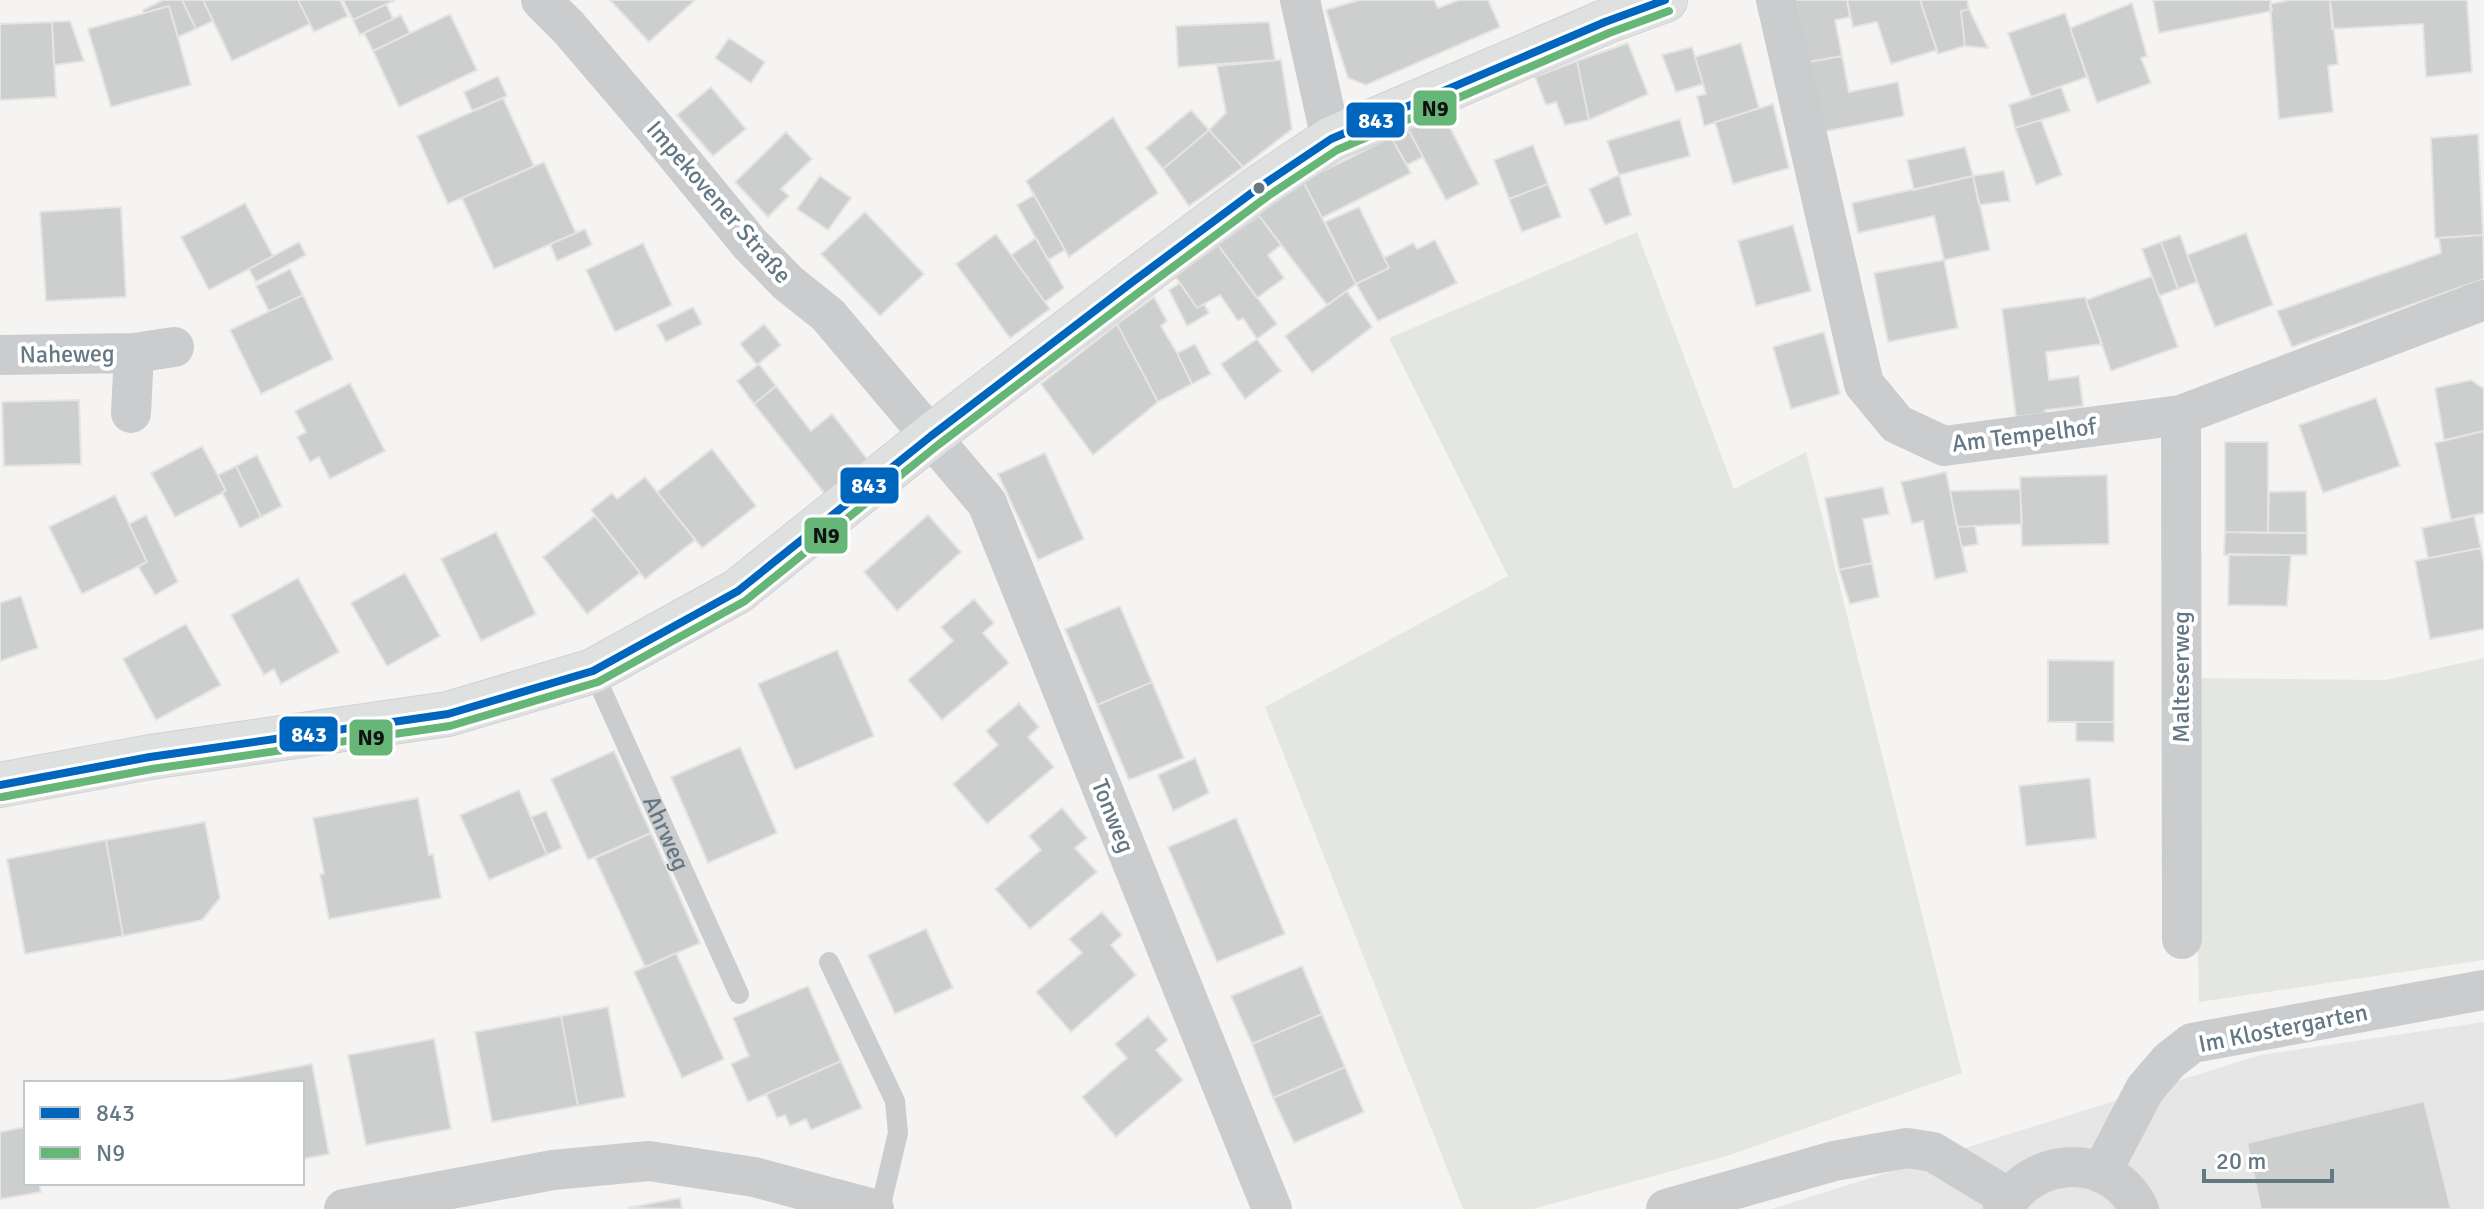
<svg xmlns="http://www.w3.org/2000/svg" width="2484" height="1209" font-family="Signika,sans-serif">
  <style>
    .built { fill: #e5e6e5 }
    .green { fill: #e4e7e1 }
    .building { fill: #cdcece; stroke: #e4e4e2; stroke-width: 2 }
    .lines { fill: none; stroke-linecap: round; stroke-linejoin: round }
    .secondary-casing { stroke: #d0d1d2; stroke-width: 46 }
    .lane { stroke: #cacccd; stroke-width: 20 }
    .street { stroke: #cacccd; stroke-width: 40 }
    .secondary { stroke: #dfe0e0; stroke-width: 44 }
    .bus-1-casing { stroke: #fff; stroke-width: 14 }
    .bus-2-casing { stroke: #fff; stroke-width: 14 }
    .bus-1 { stroke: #0065bd; stroke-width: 8 }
    .bus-2 { stroke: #66b677; stroke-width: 8 }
    .bus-dot { fill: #647884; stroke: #fff; stroke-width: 3 }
    .labels { text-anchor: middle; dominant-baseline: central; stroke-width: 8; stroke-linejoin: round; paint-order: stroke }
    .street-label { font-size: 24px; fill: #647884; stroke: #fff }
    .line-badge { stroke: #fff; stroke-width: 3 }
    .badge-label { font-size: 22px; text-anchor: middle; font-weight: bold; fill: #fff }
    .pale-badge-label { font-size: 22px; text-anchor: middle; font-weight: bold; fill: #111 }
  </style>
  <rect width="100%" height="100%" fill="#f5f4f3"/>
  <!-- built -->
  <path class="built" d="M2484,1022v187h-712l488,-154z"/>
  <!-- green -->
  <path class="green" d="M1637,232l97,257 72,-37 156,621 -235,83 -194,53h-70l-198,-502 243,-131 -119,-238z
    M2484,658v302l-285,42 -6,-324 192,2z"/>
  <!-- building -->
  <path class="building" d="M163,0h19l14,29 -18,8 -9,-31 -25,7 -1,-3z
    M182,0h21l10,21 -17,8z
    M203,0h95l12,24 -78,37z
    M298,0h42l8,16 -34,16z
    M343,0h52l-42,20z
    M610,0h85l-46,42z
    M1359,0h75l4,8 21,-8h29l12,27 -134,58 -18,-7 -22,-68z
    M1796,0h51l3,17 -15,3 7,36 -34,6z
    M1847,0h73l17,50 -46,14 -14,-42 -24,5z
    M1920,0h47l2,9 -8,2 4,35 -27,8z
    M2153,0h117l2,11 -113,22z
    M2290,0h40l8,64 -10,2 5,46 -54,7 -9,-115z
    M2330,0h137l5,72 -46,5 -3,-53 -91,5z
    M2132,3l15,53 -6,2 10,25 -54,20 -27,-75z
    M386,4l7,15 -33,16 -7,-15z
    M169,6l22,79 -80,22 -23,-78z
    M1969,9l19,39 -23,-2 -4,-35z
    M2065,13l22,64 -56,20 -23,-64z
    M450,14l27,56 -78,37 -26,-56z
    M401,15l9,18 -37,18 -9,-18z
    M70,21l14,40 -30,4 -2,-43z
    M52,22l4,75 -56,3v-76z
    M1269,22l6,38 -97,7 -2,-41z
    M729,38l36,24 -14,21 -36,-25z
    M1628,43l20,51 -59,26 -12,-59z
    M1741,43l18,65 -55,18 -7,-30 9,-2 -11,-37z
    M1692,47l11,37 -27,8 -14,-37z
    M1842,56l7,36 49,-10 6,34 -82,16 -14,-70z
    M1281,60l11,69 -49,38 -34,-37 17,-17 -9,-47z
    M1577,61l12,59 -24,5 -9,-23 -10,3 -11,-28z
    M498,76l9,20 -35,15 -8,-19z
    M711,87l35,42 -33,27 -36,-41z
    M2061,87l9,24 -55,17 -6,-23z
    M503,98l31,68 -86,38 -31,-68z
    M1773,104l16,64 -56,16 -18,-62z
    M1191,110l18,20 -46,39 -17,-21z
    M1443,114l36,70 -33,16 -38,-71z
    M1113,117l45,76 -89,64 -43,-76z
    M1680,119l10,37 -71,19 -12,-34z
    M2041,120l21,55 -26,10 -21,-57z
    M1408,129l15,28 -16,8 -16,-28z
    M1209,130l34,37 -54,39 -26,-37z
    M786,132l26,27 -31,30 8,7 -21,21 -33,-35z
    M2478,134l5,101 -48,3 -4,-100z
    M1391,137l20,36 -89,45 -19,-37z
    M1533,145l15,39 -39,15 -15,-39z
    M1965,147l8,29 -59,14 -7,-30z
    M544,162l32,71 -82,36 -32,-71z
    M2004,171l6,30 -31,4 -6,-29z
    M1619,175l12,40 -26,10 -16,-36z
    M820,176l31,22 -23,32 -31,-21z
    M1973,176l17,74 -46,10 -10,-44 -76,17 -6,-30z
    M1303,181l53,103 -29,21 -70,-92z
    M1548,184l13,33 -39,15 -13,-33z
    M1034,195l31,55 -17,10 -31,-55z
    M245,203l28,53 -64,34 -28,-53z
    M121,207l5,90 -80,4 -6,-89z
    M1359,207l30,61 -33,16 -31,-62z
    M865,212l59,62 -44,42 -59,-62z
    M1259,216l22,29 -13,10 16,23 -27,20 -39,-53z
    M1793,225l18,66 -55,15 -18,-65z
    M585,229l7,16 -35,16 -7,-17z
    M2246,233l27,72 -58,22 -28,-72z
    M996,234l54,75 -40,29 -54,-74z
    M2180,235l17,47 -19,7 -17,-47z
    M2483,235l1,44 -192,68 -15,-36 164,-58 -2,-15z
    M1036,238l28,50 -19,14 -34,-47z
    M1435,240l22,43 -79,38 -22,-37 33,-16 -5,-10 29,-15 4,6z
    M299,242l7,13 -50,27 -7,-13z
    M2161,242l17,47 -19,7 -17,-47z
    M643,243l29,62 -57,27 -29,-62z
    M1218,245l59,79 -20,15 -14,-21 -5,3 -18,-26 -23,13 -22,-32z
    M1944,260l14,68 -70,14 -14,-69z
    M290,269l13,26 -34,16 -13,-25z
    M2152,276l26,71 -67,24 -25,-71z
    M1180,283l17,25 7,-4 5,9 -22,13 -18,-36z
    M1347,291l25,36 -60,46 -27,-37z
    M303,295l30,64 -72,35 -31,-64z
    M1154,297l13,24 -6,5 16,27 15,31 -34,18 -41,-78z
    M2085,297l17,47 -56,8 3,28 30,-4 4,30 -38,4 1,3 -30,4 -14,-108z
    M693,307l9,17 -36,18 -9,-17z
    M764,324l17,21 -24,20 -17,-21z
    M1117,324l41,78 -65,53 -52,-71z
    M1824,332l16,62 -49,15 -18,-62z
    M1257,339l24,32 -36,28 -24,-35z
    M1195,344l16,30 -19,10 -15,-31z
    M759,364l17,22 -22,18 -17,-23z
    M2471,380l13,9v42l-40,9 -9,-52z
    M350,383l35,68 -55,28 -11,-22 -9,5 -13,-25 9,-5 -11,-21z
    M776,386l35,45 21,-17 36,46 -43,34 -71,-90z
    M2376,398l24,68 -77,27 -24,-68z
    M79,400l2,64 -77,2 -2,-64z
    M2484,431v82l-33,7 -16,-77z
    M2225,442h43v91l-43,-1z
    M202,446l24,45 -51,26 -24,-44z
    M712,449l44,57 -54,42 -45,-56z
    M1045,453l39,86 -46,21 -40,-86z
    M257,455l25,51 -21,11 -25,-51z
    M236,466l25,51 -21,11 -18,-36 4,-1 -8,-16z
    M1946,472l21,100 -32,7 -12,-58 -11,3 -11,-42z
    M2107,475l2,69 -87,2 -2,-69z
    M645,477l50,63 -50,39 -54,-69 21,-17 5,6z
    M1883,487l6,27 -26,5 9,44 -33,7 -14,-72z
    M2020,489l2,35 -65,3 -7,-36z
    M2306,491l1,42h-39l1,-41z
    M115,495l32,67 -65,32 -33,-67z
    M146,515l32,67 -23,13 -17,-29 9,-4 -18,-38z
    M928,515l33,37 -64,59 -33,-39z
    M595,516l45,57 -53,41 -44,-57z
    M2474,516l7,32 -53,10 -6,-30z
    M1975,526l3,18 -16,3 -5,-20z
    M496,532l40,82 -55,27 -40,-82z
    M2225,532l82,1v22h-83z
    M2481,548l3,16v65l-54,10 -15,-78z
    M2229,554l62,1 -4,51 -59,-1z
    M1872,563l7,34 -29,7 -11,-34z
    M405,573l35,63 -53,30 -36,-63z
    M298,578l41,74 -58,32 -7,-15 -10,6 -33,-60z
    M21,596l17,52 -38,13v-58z
    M974,599l20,24 -11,10 26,30 -67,57 -34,-40 45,-39 -12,-14z
    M1120,606l32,76 -55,23 -32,-76z
    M186,624l35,61 -65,35 -33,-61z
    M837,650l37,86 -79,34 -37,-86z
    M2048,660l66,1v61h-66z
    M1152,682l32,76 -55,22 -32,-75z
    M1019,703l20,24 -11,10 26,30 -67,57 -34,-40 45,-39 -12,-14z
    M2076,722h38v20l-38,-1z
    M740,747l37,86 -69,30 -37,-86z
    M614,751l37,82 -63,27 -37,-81z
    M1195,758l14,35 -36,18 -15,-36z
    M2090,778l6,60 -70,8 -7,-60z
    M519,790l28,65 -58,25 -29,-65z
    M418,798l11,57 4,-1 8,44 -112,21 -9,-45h4l-11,-56z
    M1062,808l25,30 -12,10 22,24 -67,57 -35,-40 46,-39 -12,-14z
    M546,811l16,37 -15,7 -16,-38z
    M1236,818l49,116 -68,28 -49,-115z
    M205,822l15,76 -18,22 -79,16 -17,-96z
    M651,833l49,110 -55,24 -50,-109z
    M106,840l17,96 -98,18 -18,-95z
    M1102,912l20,23 -11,10 25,30 -65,57 -35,-40 46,-39 -13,-14z
    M926,929l27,59 -58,26 -27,-59z
    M676,953l48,106 -42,19 -48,-106z
    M1302,966l20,48 -70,30 -21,-48z
    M808,986l33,75 -93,41 -17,-38 18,-8 -16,-38z
    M608,1007l17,90 -47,9 -17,-90z
    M1322,1014l23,53 -72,31 -21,-54z
    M561,1016l17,90 -86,16 -17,-90z
    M1148,1016l20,24 -12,10 27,30 -67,57 -34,-40 45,-39 -12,-14z
    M434,1039l17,90 -85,16 -18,-90z
    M841,1061l21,47 -51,22 -5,-11 -16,7 -5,-11 -8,3 -11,-24z
    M312,1064l17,90 -27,5v-76h-76v-3z
    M1345,1067l19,45 -70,31 -21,-45z
    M2424,1101l27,108h-190l-14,-66z
    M26,1127v56h13l2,9 -41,7v-67z
    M680,1198l2,11 -55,-1z"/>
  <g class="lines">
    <defs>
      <path id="secondary" d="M0,785l150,-28 298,-43 145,-43 145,-80 193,-155 200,-153 130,-97 70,-47 274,-117 60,-22"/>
    </defs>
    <!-- secondary casing -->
    <use href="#secondary" class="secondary-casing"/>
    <!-- lane -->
    <g class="lane">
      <path id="s1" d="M593,671l146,323"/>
      <path d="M829,962l66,139 3,32 -18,76"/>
    </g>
    <!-- street -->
    <path class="street" d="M541,0l28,28 83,97 98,119 38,39 40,32 159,188 285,706
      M1300,0l31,139
      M1776,0l88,384 33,40 47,22 237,-31 303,-115
      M0,355l134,-2 40,-6
      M131,413l3,-60
      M2181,415l1,524
      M2101,1173l44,-84 24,-28 23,-18 292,-53
      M344,1209l209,-39 96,-9 105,16 120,32
      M1666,1209l168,-48 73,-13 26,4 76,46
      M2003,1209c29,-54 108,-58 136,0"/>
    <!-- secondary -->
    <use href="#secondary" class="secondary"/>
    <defs>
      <path id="bus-1" d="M0,785l150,-28 298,-43 145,-43 145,-80 193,-155 200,-153 130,-97 70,-47 274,-117 60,-22"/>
      <path id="bus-2" d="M2,797l150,-28 298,-43 148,-44 147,-81 193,-156 200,-152 130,-97 69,-46 272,-117 60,-22"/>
    </defs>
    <!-- bus-1 casing -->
    <use href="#bus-1" class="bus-1-casing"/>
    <!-- bus-2 casing -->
    <use href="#bus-2" class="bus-2-casing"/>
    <!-- bus-1 -->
    <use href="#bus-1" class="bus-1"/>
    <!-- bus-2 -->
    <use href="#bus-2" class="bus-2"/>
  </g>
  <!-- markers -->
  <circle class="bus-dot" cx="1259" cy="188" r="7"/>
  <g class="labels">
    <!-- street labels -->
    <g class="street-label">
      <text transform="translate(719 202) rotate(49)">Impekovener Straße</text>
      <text transform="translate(67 354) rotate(-1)">Naheweg</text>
      <text transform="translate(2024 435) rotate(-7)">Am Tempelhof</text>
      <text transform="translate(2181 677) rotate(-90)">Malteserweg</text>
      <text transform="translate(1113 816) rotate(68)">Tonweg</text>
      <text stroke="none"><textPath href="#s1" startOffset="178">Ahrweg</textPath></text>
      <text transform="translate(2283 1028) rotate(-11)">Im Klostergarten</text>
    </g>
  </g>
  <g class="line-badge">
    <rect x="1412" y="89" width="46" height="38" rx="8" fill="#66b677"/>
    <rect x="1345" y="101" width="61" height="38" rx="8" fill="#0065bd"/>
    <rect x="839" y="466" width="61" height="39" rx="8" fill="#0065bd"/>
    <rect x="803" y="516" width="46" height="39" rx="8" fill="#66b677"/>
    <rect x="278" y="715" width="61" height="38" rx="8" fill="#0065bd"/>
    <rect x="348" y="718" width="46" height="39" rx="8" fill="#66b677"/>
  </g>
  <g class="badge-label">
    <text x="1376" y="128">843</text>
    <text x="869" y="493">843</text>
    <text x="309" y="742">843</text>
  </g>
  <g class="pale-badge-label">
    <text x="1435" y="116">N9</text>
    <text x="826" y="543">N9</text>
    <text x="371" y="745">N9</text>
  </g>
  <!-- legend -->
  <rect x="24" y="1081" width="280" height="104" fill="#ffffff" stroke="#c1c9ce" stroke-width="2"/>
  <rect x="40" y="1107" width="40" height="12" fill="#0065bd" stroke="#c1c9ce" stroke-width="2"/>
  <text x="96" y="1121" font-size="24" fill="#647884">843</text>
  <rect x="40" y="1147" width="40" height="12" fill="#66b677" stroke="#c1c9ce" stroke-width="2"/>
  <text x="96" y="1161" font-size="24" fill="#647884">N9</text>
  <!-- scale -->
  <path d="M2204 1169v12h128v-12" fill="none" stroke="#647884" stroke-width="4"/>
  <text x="2216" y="1169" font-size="24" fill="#647884" stroke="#ffffff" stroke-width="6" paint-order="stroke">20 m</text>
</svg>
